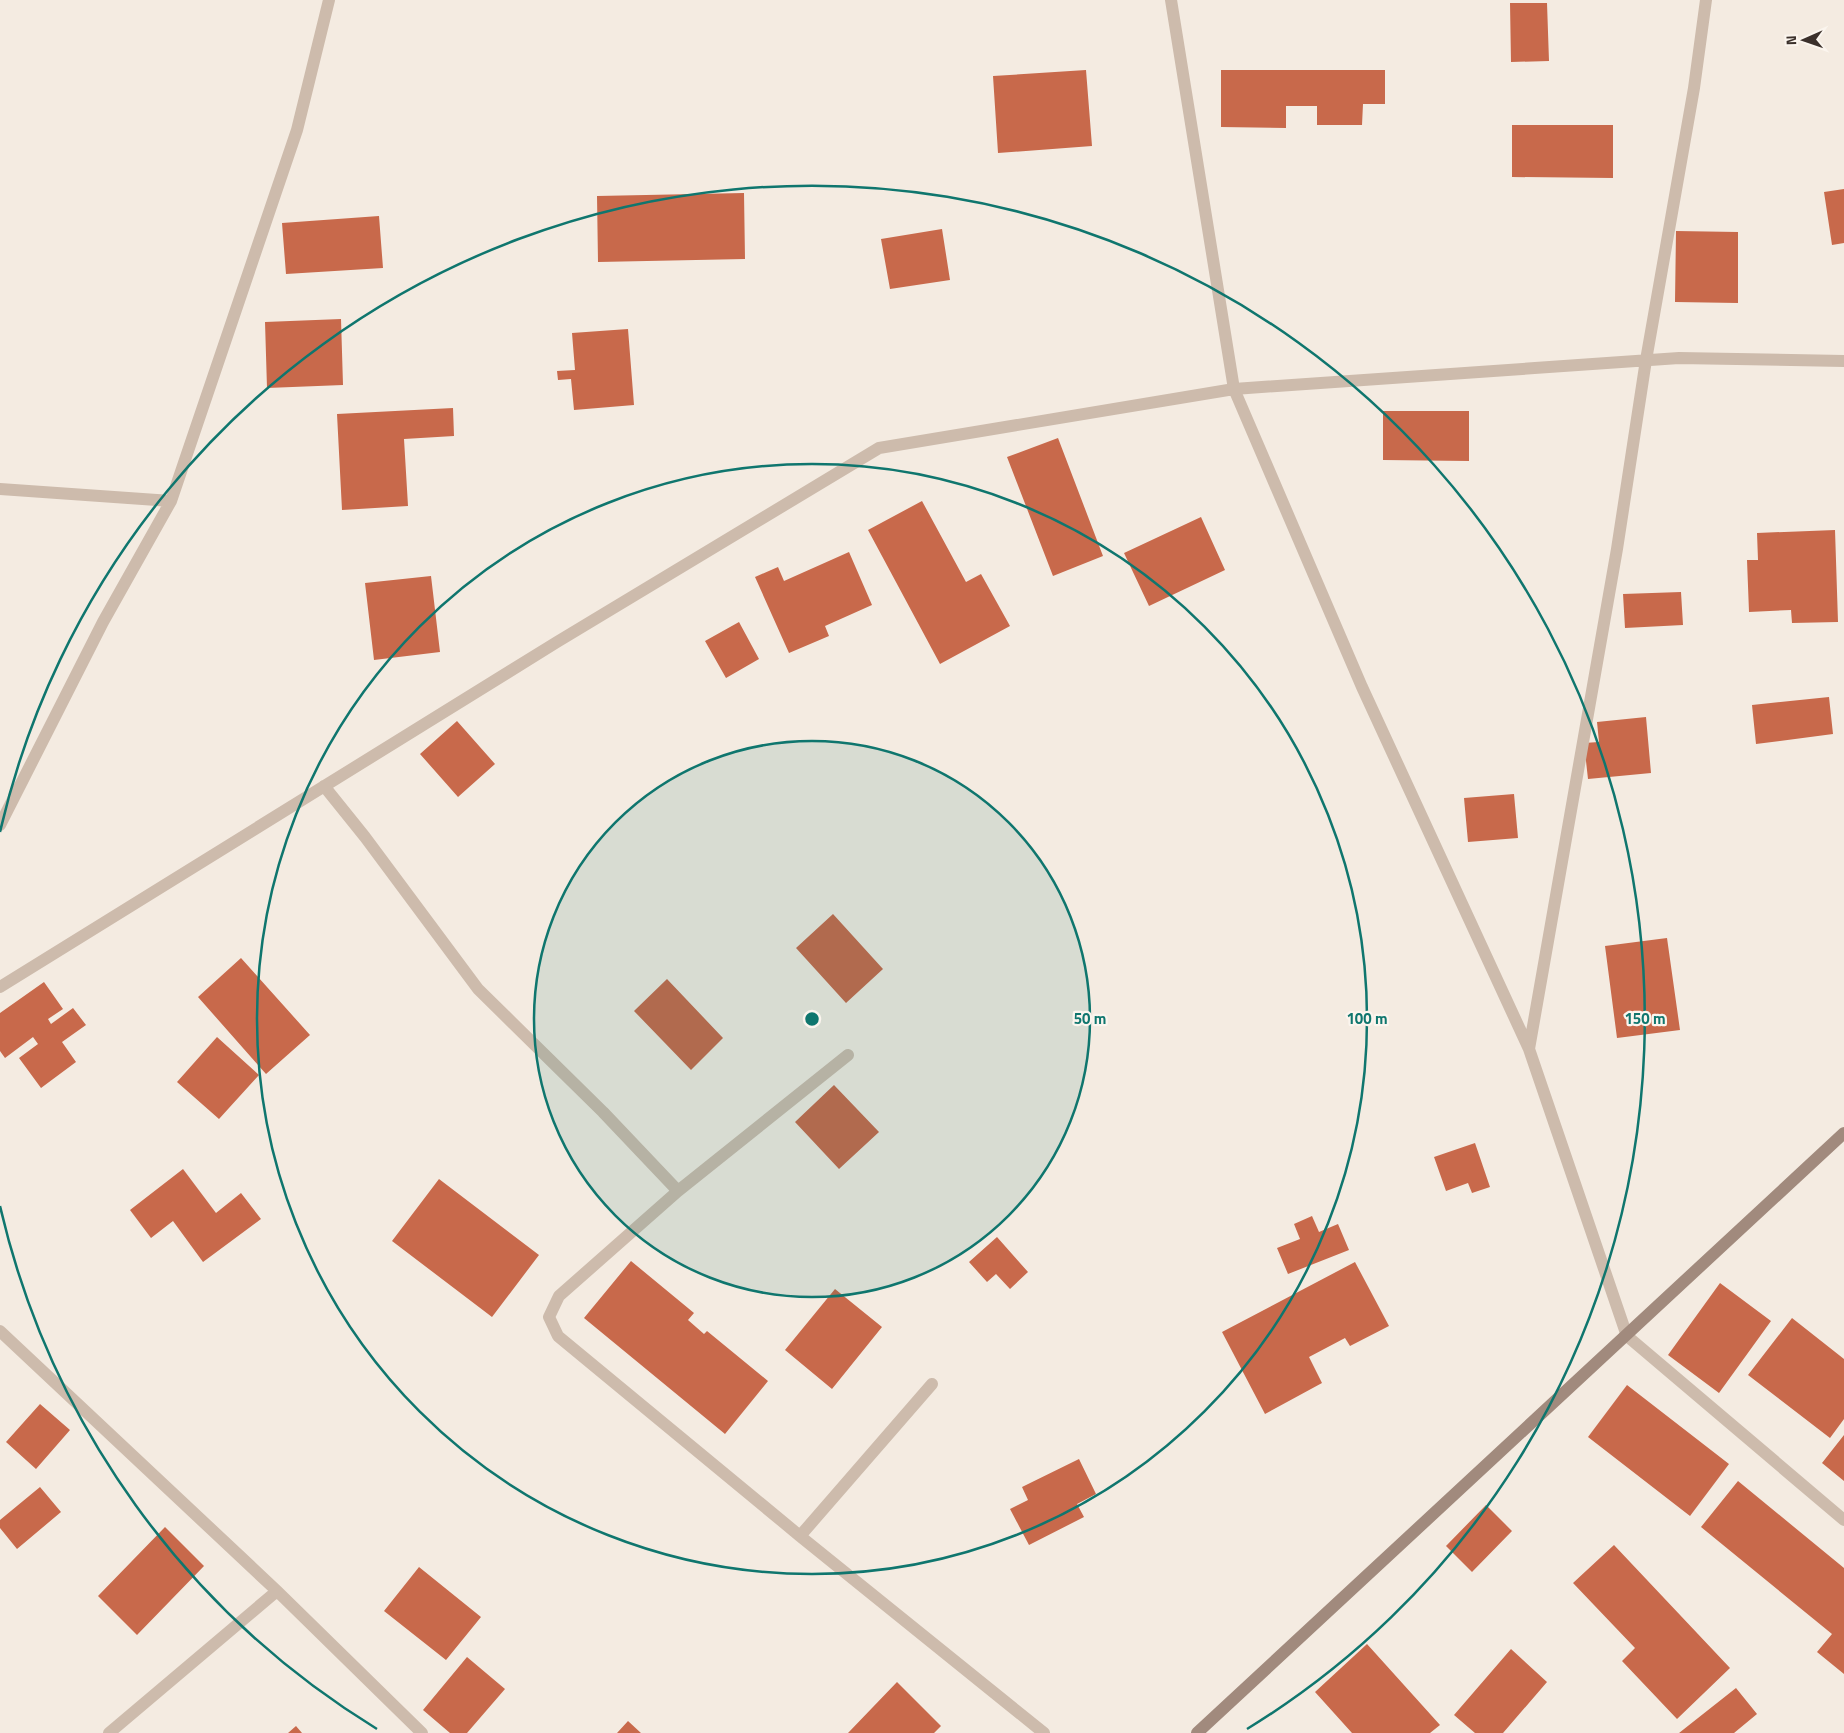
<svg xmlns="http://www.w3.org/2000/svg" width="1844" height="1733" font-family="'Titillium Web',sans-serif">
  <style>
    .building { fill: #c8694b }
    .lines { fill: none; stroke-linecap: round; stroke-linejoin: round }
    .street { stroke: #cdbbac; stroke-width: 12 }
    .secondary { stroke: #a18a7d; stroke-width: 12 }
    .ring { fill: none; stroke: #0f766e; stroke-width: 2.5 }
    .centre { fill: #0f766e; stroke: #fbf5ee; stroke-width: 2.5 }
    .ring-label { font-size: 15px; text-anchor: middle; font-weight: bold; fill: #0f766e; stroke: #fbf5ee; stroke-width: 4.5; stroke-linejoin: round; paint-order: stroke }
  </style>
  <rect width="100%" height="100%" fill="#f4ebe1"/>
  <!-- building -->
  <path class="building" d="M1510,3h37l2,58 -38,1z
    M1086,70l6,76 -94,7 -5,-77z
    M1221,70h164v34h-22l-1,21h-45v-19h-31v22l-65,-1z
    M1512,125h101v53l-101,-1z
    M1844,189v54l-12,2 -8,-53z
    M744,193l1,66 -147,3 -1,-66z
    M379,216l4,52 -97,6 -4,-51z
    M942,229l8,51 -60,9 -9,-50z
    M1676,231l62,1v71l-63,-1z
    M341,319l2,66 -76,3 -2,-66z
    M628,329l6,76 -60,5 -3,-31 -13,1 -1,-9 18,-1 -3,-37z
    M453,408l1,28 -50,3 4,67 -66,4 -5,-96z
    M1383,411h86v50l-86,-1z
    M1058,438l45,118 -50,20 -46,-119z
    M922,501l44,81 15,-8 29,52 -70,38 -72,-134z
    M1201,517l24,53 -76,36 -25,-53z
    M1835,530l3,92 -46,1 -1,-13 -42,2 -2,-52h11l-1,-27z
    M849,552l23,53 -47,21 4,10 -40,17 -34,-76 23,-10 6,14z
    M431,576l9,76 -66,8 -9,-77z
    M1681,592l2,33 -58,3 -2,-34z
    M739,622l20,37 -33,19 -21,-37z
    M1829,697l4,37 -77,10 -4,-39z
    M1646,717l5,56 -63,6 -4,-36 15,-1 -2,-20z
    M457,721l38,43 -37,33 -38,-43z
    M1514,794l4,44 -50,4 -4,-44z
    M833,914l50,55 -37,34 -50,-55z
    M1667,938l13,92 -63,8 -12,-92z
    M241,958l69,77 -44,39 -68,-77z
    M667,979l56,59 -32,32 -57,-59z
    M44,982l19,27 -15,10 3,5 22,-16 13,17 -24,17 14,20 -35,26 -22,-30 19,-14 -5,-7 -28,21 -5,-7v-38z
    M217,1037l42,38 -40,44 -42,-37z
    M834,1085l45,47 -40,37 -44,-47z
    M1475,1143l15,44 -18,6 -4,-10 -22,8 -12,-34z
    M183,1169l33,44 25,-20 20,26 -58,43 -30,-41 -22,17 -21,-28z
    M439,1179l100,76 -47,62 -100,-76z
    M1312,1216l7,16 19,-8 11,26 -61,24 -11,-26 23,-9 -6,-15z
    M997,1237l31,35 -18,17 -14,-15 -9,8 -18,-20z
    M631,1261l63,52 -6,7 16,14 3,-3 61,50 -43,53 -141,-116z
    M1355,1262l34,64 -39,20 -5,-8 -36,19 13,26 -57,31 -43,-82z
    M1720,1283l51,38 -52,72 -51,-38z
    M835,1289l47,38 -50,62 -47,-39z
    M1792,1318l52,41v60l-14,19 -82,-63z
    M1627,1385l102,79 -39,52 -102,-79z
    M40,1404l30,26 -34,39 -30,-27z
    M1844,1435v46l-22,-18z
    M1079,1459l17,35 -19,10 7,13 -55,28 -19,-36 18,-9 -6,-13z
    M1738,1481l106,87v106l-27,-22 15,-18 -131,-107z
    M40,1487l21,25 -44,37 -17,-21v-8z
    M1486,1505l26,26 -40,41 -26,-26z
    M165,1527l39,39 -67,69 -39,-39z
    M1614,1545l116,123 -53,51 -55,-58 13,-13 -62,-65z
    M419,1567l62,50 -35,43 -62,-49z
    M1367,1644l73,81 -10,8h-78l-37,-41z
    M1511,1649l36,33 -44,51h-28l-21,-18z
    M467,1657l38,32 -38,44h-17l-27,-23z
    M897,1682l44,44 -7,7h-86z
    M1736,1688l21,26 -23,19h-55z
    M628,1721l13,12h-24z
    M296,1726l6,7h-14z"/>
  <g class="lines">
    <!-- street -->
    <path class="street" d="M1171,0l63,389 128,298 167,362 98,287 217,184
      M0,489l171,12
      M324,786l41,51 113,152 125,123 75,79
      M0,825l103,-203 68,-121 126,-371 32,-130
      M0,987l557,-345 322,-194 355,-59 445,-31 165,3
      M1529,1049l88,-500 29,-189 48,-272 12,-88
      M848,1055l-170,136 -119,105 -10,21 9,19 242,200 244,197
      M0,1331l277,260 145,142
      M800,1536l132,-152
      M109,1733l168,-142"/>
    <!-- secondary -->
    <path class="secondary" d="M1197,1733l647,-600"/>
  </g>
  <!-- distance rings -->
  <circle cx="812" cy="1019" r="278" fill="#0f766e" fill-opacity=".12"/>
  <g class="ring">
    <circle cx="812" cy="1019" r="278"/>
    <circle cx="812" cy="1019" r="555"/>
    <path d="M377 1729A833 833 0 0 1 0 1206M0 832A833 833 0 1 1 1247 1729"/>
  </g>
  <circle cx="812" cy="1019" r="8" class="centre"/>
  <g class="ring-label">
    <text x="1090" y="1024">50 m</text>
    <text x="1367" y="1024">100 m</text>
    <text x="1645" y="1024">150 m</text>
  </g>
  <!-- north arrow -->
  <g transform="translate(1804 40) rotate(268)" stroke="#fbf5ee" stroke-width="4" paint-order="stroke">
  <path d="M0-4L9 19L0 12L-9 19Z" fill="#3b302b"/>
  <text y="-8" font-size="14" font-weight="bold" text-anchor="middle" fill="#3b302b">N</text>
  </g>
</svg>
